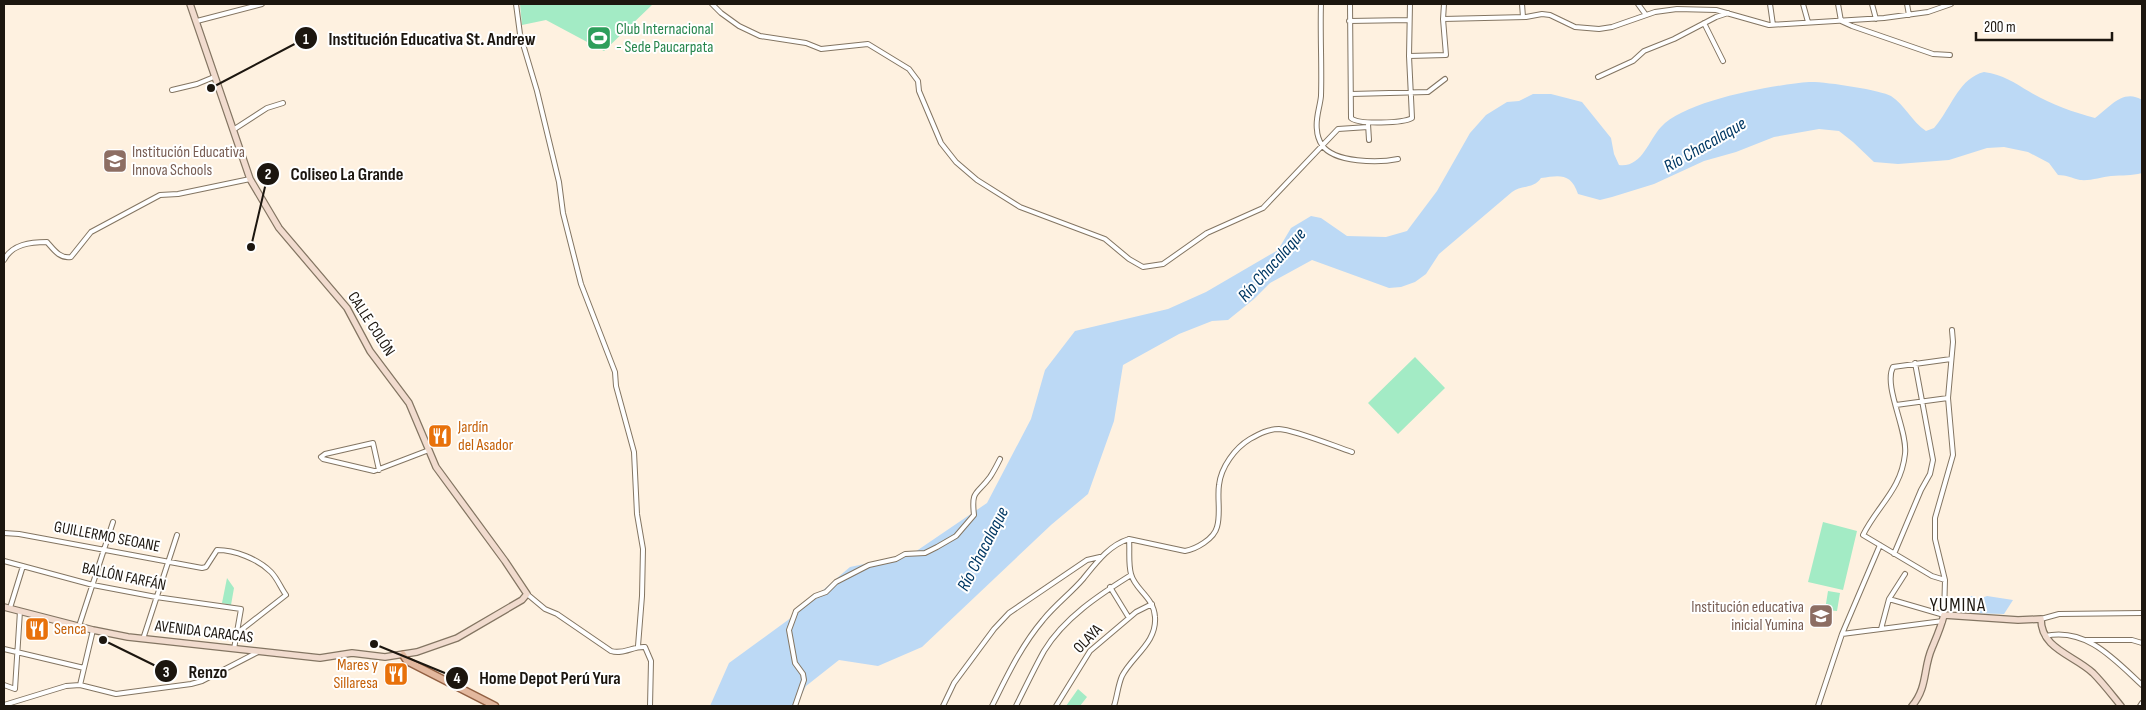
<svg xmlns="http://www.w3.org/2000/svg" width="2146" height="710" font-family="'Sofia Sans Condensed',sans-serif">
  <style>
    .green { fill: #a3ebc5 }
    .water { fill: #bcd9f5 }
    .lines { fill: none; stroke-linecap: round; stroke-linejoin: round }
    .street-casing { stroke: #837562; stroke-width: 6 }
    .secondary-casing { stroke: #837562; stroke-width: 8 }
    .primary-casing { stroke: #926042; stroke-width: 9 }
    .street { stroke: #fff; stroke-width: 4 }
    .secondary { stroke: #f1dbce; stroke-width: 5.5 }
    .primary { stroke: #e3b89e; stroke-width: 6 }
    .labels { text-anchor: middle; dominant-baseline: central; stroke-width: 4; stroke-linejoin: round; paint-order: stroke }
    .leisure-label { font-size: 16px; fill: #27864d; stroke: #fff; text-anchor: start }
    .education-label { font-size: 16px; fill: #785e54; stroke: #fff; text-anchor: start }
    .street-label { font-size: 16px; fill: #1c160f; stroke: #fff }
    .food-label { font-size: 16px; fill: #c56008; stroke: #fff; text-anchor: start }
    .water-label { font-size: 18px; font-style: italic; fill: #003864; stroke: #fff }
    .quarter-label { font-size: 19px; letter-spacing: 1px; fill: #1c160f; stroke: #fff }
    .leader { fill: none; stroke: #1c160f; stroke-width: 2 }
    .callout-dot { fill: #1c160f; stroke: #fff; stroke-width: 2 }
    .mark-label { font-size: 15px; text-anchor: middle; font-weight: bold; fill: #fff }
    .callout-label { font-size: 18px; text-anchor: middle; font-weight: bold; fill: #1c160f; stroke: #fff; stroke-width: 4; stroke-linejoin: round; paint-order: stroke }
  </style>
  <rect width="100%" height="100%" fill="#fef1e0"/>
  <!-- green -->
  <path class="green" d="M520,4h133l-49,47 -58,-31 -24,5z
    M1415,357l30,31 -47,46 -30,-31z
    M1823,522l34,9 -14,59 -35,-8z
    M227,578l7,10 -3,17 -9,-2z
    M1828,591l12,2 -3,18 -12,-1z
    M1078,689l9,8 -7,9h-14z"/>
  <!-- water -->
  <path class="water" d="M1984,72c20,3 29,10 46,20 20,12 43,20 65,26 14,-10 28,-30 47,-18v73c-11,3 -19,2 -31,3 -10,1 -20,5 -31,4 -8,-2 -14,-5 -22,-5l-9,-12 -21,-11 -24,-5 -17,1 -38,12 -51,4 -24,-2 -21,-20 -14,-11 -20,-2 -45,8 -38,15 -32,9 -50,23 -42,13 -12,3 -22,-6c-7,-21 -18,-19 -37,-16 -7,11 -20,7 -29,14l-73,62 -13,20 -11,8 -14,5 -12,1 -77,-28 -42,23 -16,16 -26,21 -16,1 -33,13 -56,31 -9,56 -26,73 -37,31 -129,122 -44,19 -39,-6 -33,26 -10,20h-86l19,-43 59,-43 62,-53 62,-13 75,-51 44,-84 14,-49 30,-39 93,-22 38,-17 72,-42 13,-22 20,-12 10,2 26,18 39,1 21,-6 30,-40 33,-58 16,-18 21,-13 12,-1 14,-7h18l31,8 29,36 3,16 5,11c23,3 29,-24 42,-38 25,-27 112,-42 148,-45 13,-1 72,8 82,14 14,9 21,26 35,35l8,-3 4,-5c14,-18 22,-45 46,-51z
    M1970,596h4l3,4 10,-4 26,4 -9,14 -34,-1 3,-3 1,-9z"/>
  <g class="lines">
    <defs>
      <path id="street" d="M516,4l4,30 17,57 22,91 4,31 18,71 34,88 1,14 18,66 3,62 6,35 -1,47 -4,50
        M712,4l9,9 18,13 21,10 46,7 15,6 47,-5 41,25 9,12 1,10 22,52 15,19 21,18 43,27 85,32 24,20 14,8 20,-3 44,-31 56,-25 75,-79 30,-2
        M1321,4c-1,31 1,61 0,92 -1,11 -6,23 -4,34 0,4 2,11 5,15 12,18 57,18 76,14
        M1350,4l1,114c7,7 53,5 61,0l-3,-62 1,-52
        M1522,4l1,13
        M1638,4l8,11
        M1770,4l3,21
        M1803,4l5,18
        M1838,4l3,17 11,5 81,28 17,1
        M1872,4l4,15
        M1907,4l2,11
        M1443,19l83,-2 16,-3 8,1 25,12 24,2 13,-2 43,-15 22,-3 39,1 53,15 115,-7 44,-6 23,-8
        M197,21l65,-17
        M1349,21l60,-1
        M1704,23l19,38
        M1409,56l37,-1 -3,-36 1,-15
        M1598,77l35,-16 11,-10 30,-12 42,-22 12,-4
        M172,90l25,-6 17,-7
        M1351,94l77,-2 17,-13
        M1368,124l1,16
        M233,130l34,-22 16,-5
        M4,260c8,-16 27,-18 43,-18 7,8 13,17 24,15l20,-25 69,-37 18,-1 72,-15
        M1896,405l52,-7
        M321,457l2,2 51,12 55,-21
        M321,457l4,-3 48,-11 6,27
        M4,533l15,1 183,34 4,-1 11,-17c18,0 41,9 54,22 6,6 10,16 15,23l-50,39
        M1894,554l27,-64 9,-16 3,-14 -18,-97
        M4,561l89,24 63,12 85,12 -7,40
        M1945,580l-13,-4 -69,-41c15,-30 38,-45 42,-81 3,-23 -22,-68 -12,-87l58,-8
        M1110,587l19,31
        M527,594l18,15 12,5 54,37c12,4 22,-5 34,-4l6,14 -1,45
        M1889,599l55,16 1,-35 -10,-41v-21l18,-63 -5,-57 5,-56 -1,-12
        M10,608l13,-42
        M2041,619l18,-5 83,-1
        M79,626l34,-104
        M1881,629l8,-30 16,-25
        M1842,634l101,-13
        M2045,636c41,-9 69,23 97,49
        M143,639l34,-104
        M2086,640h46l10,3
        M4,649l80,19
        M4,685l11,4 5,-78
        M80,685l13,-55
        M4,705l62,-19 14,-1 36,9 75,-10 11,-3 56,-29
        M795,706l9,-26 -1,-6 -8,-11 -6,-33 7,-19 19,-15 11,-4 10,-10 33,-17 27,-6 9,-5 20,-1 12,-6 19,-11 18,-21c-3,-26 3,-20 16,-38 4,-6 7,-12 10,-18
        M943,706l11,-23 40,-54 15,-16 78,-53 13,-3
        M992,706c15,-30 29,-60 51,-86 12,-15 28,-27 40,-41 13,-16 26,-34 46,-40l56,12c11,-2 29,-12 32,-24 4,-13 0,-29 2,-42 2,-18 16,-37 31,-46 9,-5 18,-10 29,-10 16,1 55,17 73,23
        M1016,706c9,-18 18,-37 28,-55 20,-33 55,-56 87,-76
        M1056,706l34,-55 46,-39 16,-8
        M1114,706c3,-9 4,-21 8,-30 10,-20 35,-33 33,-59 -1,-20 -20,-27 -24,-43 -3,-11 -1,-24 -2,-35
        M1818,706l24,-72 38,-89
        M2140,706l2,-3"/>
      <path id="secondary" d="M4,607l89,23 35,7 192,21 32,-5 33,4 32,-5 40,-14 65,-38 5,-6 -22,-33 -69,-94 -27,-64 -39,-52 -23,-43 -68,-80 -29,-49 -60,-175
        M1912,706c16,-19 11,-38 20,-58 5,-12 9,-21 12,-33l74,5 23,-1c0,30 33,36 52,54 10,10 19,22 28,33"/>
      <path id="primary" d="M403,655l4,6 88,45"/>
    </defs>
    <!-- street casing -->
    <use href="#street" class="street-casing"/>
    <!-- secondary casing -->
    <use href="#secondary" class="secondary-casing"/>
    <!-- primary casing -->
    <use href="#primary" class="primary-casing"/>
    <!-- street -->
    <use href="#street" class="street"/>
    <!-- secondary -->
    <use href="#secondary" class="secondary"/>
    <!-- primary -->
    <use href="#primary" class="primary"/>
  </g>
  <!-- icons -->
  <defs>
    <symbol id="stadium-square" viewBox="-11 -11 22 22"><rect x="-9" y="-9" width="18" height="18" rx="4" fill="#2e9e5b" stroke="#fff"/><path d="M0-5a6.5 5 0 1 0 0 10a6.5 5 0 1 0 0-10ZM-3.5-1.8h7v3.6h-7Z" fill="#fff"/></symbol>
    <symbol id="school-square" viewBox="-11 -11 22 22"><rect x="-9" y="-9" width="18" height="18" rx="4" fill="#8d6e63" stroke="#fff"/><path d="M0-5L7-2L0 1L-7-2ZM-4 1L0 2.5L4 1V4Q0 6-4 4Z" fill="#fff"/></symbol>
    <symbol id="restaurant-square" viewBox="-11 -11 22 22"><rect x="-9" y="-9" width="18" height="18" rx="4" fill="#e8710a" stroke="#fff"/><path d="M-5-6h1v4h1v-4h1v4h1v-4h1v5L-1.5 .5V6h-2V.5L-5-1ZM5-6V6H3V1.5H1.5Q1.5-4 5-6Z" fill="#fff"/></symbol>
  </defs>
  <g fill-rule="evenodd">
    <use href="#stadium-square" x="585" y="24" width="28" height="28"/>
    <use href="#school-square" x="101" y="147" width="28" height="28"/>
    <use href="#restaurant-square" x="426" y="422" width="28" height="28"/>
    <use href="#school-square" x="1807" y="602" width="28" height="28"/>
    <use href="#restaurant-square" x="23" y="615" width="28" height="28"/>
    <use href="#restaurant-square" x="382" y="660" width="28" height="28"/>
  </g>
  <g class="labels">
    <!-- leisure labels -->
    <g class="leisure-label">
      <text x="616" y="29">Club Internacional<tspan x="616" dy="18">- Sede Paucarpata</tspan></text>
    </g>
    <!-- education labels -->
    <g class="education-label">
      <text x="132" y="152">Institución Educativa<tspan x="132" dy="18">Innova Schools</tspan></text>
      <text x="1804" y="607" text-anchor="end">Institución educativa<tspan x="1804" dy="18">inicial Yumina</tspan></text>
    </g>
    <!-- street labels -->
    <g class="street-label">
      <text transform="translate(371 324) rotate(57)">CALLE COLÓN</text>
      <text transform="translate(107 537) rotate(11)">GUILLERMO SEOANE</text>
      <text transform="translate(124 577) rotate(12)">BALLÓN FARFÁN</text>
      <text transform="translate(204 632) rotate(7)">AVENIDA CARACAS</text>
      <text transform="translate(1088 639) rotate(-46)">OLAYA</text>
    </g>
    <!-- food labels -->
    <g class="food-label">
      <text x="458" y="427">Jardín<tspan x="458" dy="18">del Asador</tspan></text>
      <text x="54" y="629">Senca</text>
      <text x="378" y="665" text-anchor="end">Mares y<tspan x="378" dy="18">Sillaresa</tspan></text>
    </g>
    <!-- water labels -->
    <g class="water-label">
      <text transform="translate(1705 145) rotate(-30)">Río Chacalaque</text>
      <text transform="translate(1272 265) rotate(-48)">Río Chacalaque</text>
      <text transform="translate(983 549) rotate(-63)">Río Chacalaque</text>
    </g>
    <!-- quarter labels -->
    <g class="quarter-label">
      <text x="1958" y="605">YUMINA</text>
    </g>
  </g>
  <!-- callouts -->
  <path class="leader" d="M211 88L306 38M251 247L268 174M103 640L166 671M374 644L457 678"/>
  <g class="callout-dot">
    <circle cx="211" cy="88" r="5"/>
    <circle cx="251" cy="247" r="5"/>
    <circle cx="103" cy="640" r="5"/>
    <circle cx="374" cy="644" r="5"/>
    <circle cx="306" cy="38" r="12"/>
    <circle cx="268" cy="174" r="12"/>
    <circle cx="166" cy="671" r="12"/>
    <circle cx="457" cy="678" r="12"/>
  </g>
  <g class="mark-label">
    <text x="306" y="44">1</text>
    <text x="268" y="179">2</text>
    <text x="166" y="677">3</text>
    <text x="457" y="683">4</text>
  </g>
  <g class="callout-label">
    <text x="432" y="45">Institución Educativa St. Andrew</text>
    <text x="347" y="180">Coliseo La Grande</text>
    <text x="208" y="678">Renzo</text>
    <text x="550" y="684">Home Depot Perú Yura</text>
  </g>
  <!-- border -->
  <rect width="2146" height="710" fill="none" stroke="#1c160f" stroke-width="10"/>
  <!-- scale -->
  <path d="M1976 32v8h136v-8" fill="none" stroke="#1c160f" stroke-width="2.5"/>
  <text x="1984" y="32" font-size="15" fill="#1c160f" stroke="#ffffff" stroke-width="4" paint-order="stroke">200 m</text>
</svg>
